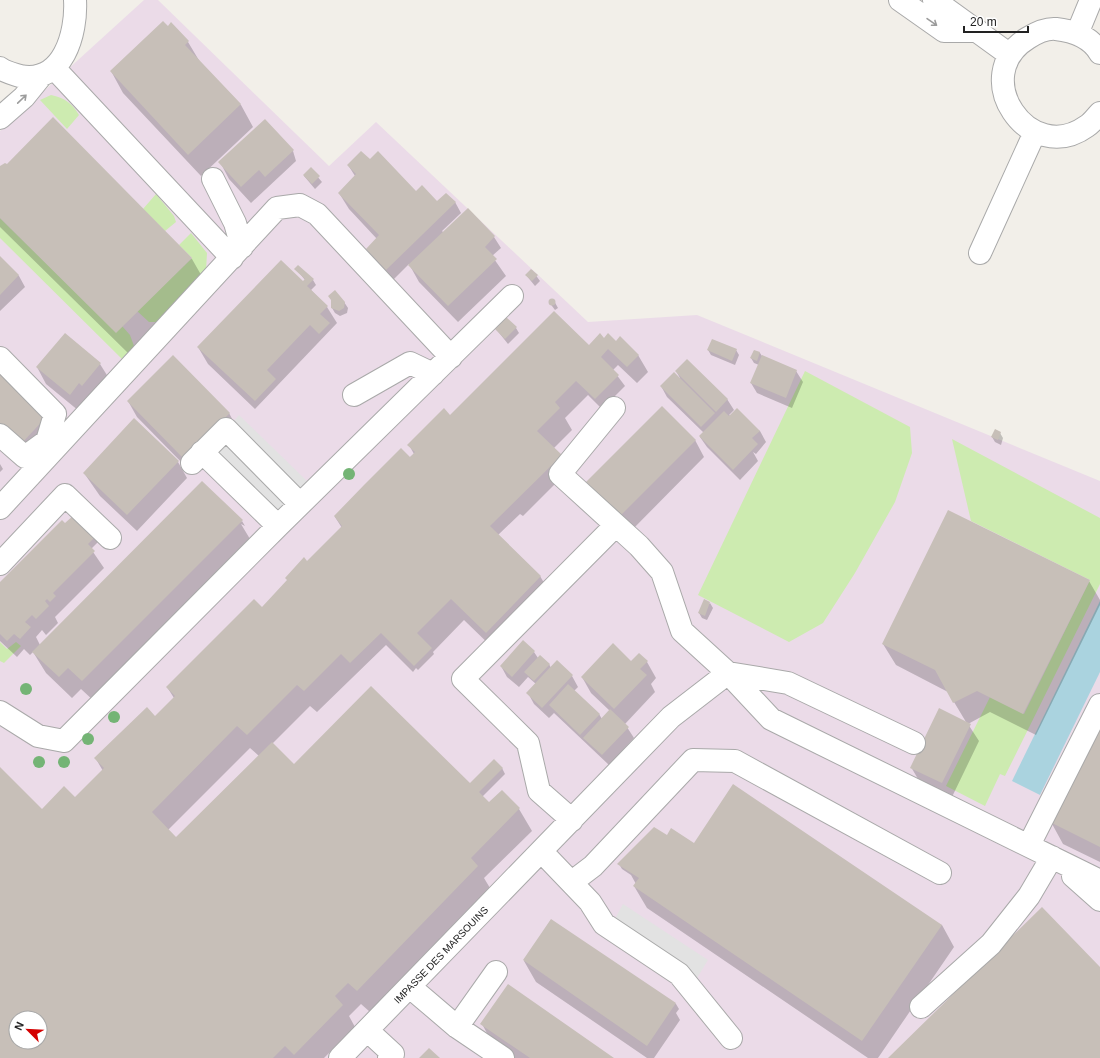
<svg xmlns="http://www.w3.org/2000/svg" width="1100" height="1058" font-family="Arial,sans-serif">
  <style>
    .industrial { fill: #ebdbe8; fill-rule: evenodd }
    .grass { fill: #cdebb0 }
    .parking { fill: #e2e2e2 }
    .water { fill: #aad3df }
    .shadow { fill: #0003; fill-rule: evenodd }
    .building { fill: #c7bfb8; fill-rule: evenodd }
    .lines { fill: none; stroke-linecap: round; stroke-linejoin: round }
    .minor-casing { stroke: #a9a9a9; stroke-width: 24 }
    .minor { stroke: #fff; stroke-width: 22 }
    .tree { fill: #74b475 }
    .oneway { stroke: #9c9c9c }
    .labels { text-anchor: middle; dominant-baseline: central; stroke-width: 3.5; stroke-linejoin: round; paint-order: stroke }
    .street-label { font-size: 10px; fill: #222; stroke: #fff }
  </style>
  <rect width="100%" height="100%" fill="#f2efe9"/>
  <!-- industrial -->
  <path class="industrial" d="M144,0h14l171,166 47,-44 212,200 109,-7 403,166v577h-1100v-927zM16,1018h24v24h-24z"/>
  <!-- grass -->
  <path class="grass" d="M51,95c14,3 21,8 28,20l-12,14 -27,-29z
    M156,194l18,22 2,6 -11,9 -22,-22z
    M0,218l116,114 6,-6 8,9 4,11 -11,14 -123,-122z
    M191,233l16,20 -1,18 -48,51h-9l-12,-11 55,-53 -13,-13z
    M805,371l105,56 2,26 -17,49 -40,71 -32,50 -34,19 -91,-47z
    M952,439l148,79v66l-95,192 -5,-2 -15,32 -39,-20 44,-89 34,17 66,-134 -119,-59z
    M0,642l7,7 9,-7 5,4 -17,17 -4,-2z"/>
  <!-- parking -->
  <path class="parking" d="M239,415l68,66 -13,16 -23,22 -71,-58z
    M623,904l85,56 -17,28 -81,-60z"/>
  <!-- water -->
  <path class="water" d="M1100,601v71l-60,123 -28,-14z"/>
  <!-- shadow -->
  <path class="shadow" d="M171,24l17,18 12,20 41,43 12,22 -52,49 -78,-83 -12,-22z
    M53,119l139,140 12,21 -75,74 -129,-127v-55z
    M293,151l3,10 -45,42 -22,-24 -9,-17z
    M370,161l46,31 20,10h19l6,11 -19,18 2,2 24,-23 26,27 7,11 -9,8 14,20 -48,46 -39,-40 -10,-18 -16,16 -20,-20 -6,-11 10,-10 -28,-30 -10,-16 16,-17 -7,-11z
    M311,169l11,13 -7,7 -11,-13z
    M0,257l19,19 6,11 -25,24z
    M296,269l17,11 3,5 -5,5 16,17 10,16 -82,86 -47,-45 -10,-17 108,-61 -1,-6z
    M532,270l8,11 -5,5 -9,-11z
    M553,299l5,9 -3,2 -6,-8z
    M344,302l4,6 -1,5 -7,3 -5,-3 -3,-5z
    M516,328l3,5 -11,11 -12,-15z
    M604,339l12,3 22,13 10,17 -11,11 -19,-18 -5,5 12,16 -23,23 -14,-14 -23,23 7,12 -18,18 14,23 -45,45 -3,-2 -22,21 42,41 13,22 -54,56 -35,-34 -31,32 1,2 -16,16 -2,-2 -3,4 -27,-27 -69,67 -7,-6 -38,38 21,21 180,23 29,-20 3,6 -23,23 7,7 13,-13 17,18 13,22 -48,47 6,10 -120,124 -9,-8 -12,12 6,11 -31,31h-324v-290l42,42 33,-12 28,-27 -7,-12 59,-42 19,-19 -7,-11 95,-78 80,-81 -7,-11 79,-63 -5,-9 41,-29zM250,748l9,8 -83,82 -8,-8zM16,1018h24v24h-24z
    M708,350h28l3,5 -4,10 -24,-10z
    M754,351l6,2 2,3 34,15 7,11 -11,26 -35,-15 -6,-10 8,-18 -5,-2 -3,-5z
    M100,364l10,16 -31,31 -33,-27 -9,-17z
    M0,370l48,44 -17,46 -31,-29z
    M676,371l51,28 7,11 -5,5 31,16 6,11 -10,12 -3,-2 5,9 -18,19 -33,-33 -7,-10 4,-4 -37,-36 -6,-11 19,-8z
    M128,401l101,12 9,17 -45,44 -56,-57z
    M1000,433l3,5 -2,7 -6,-3 -3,-5z
    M695,440l9,17 -74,75 -33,-33 -10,-17z
    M178,462l9,16 -50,53 -37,-35 -16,-23z
    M0,464l3,5 -3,3z
    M242,521l3,5 -4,-2 12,20 -158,158 -14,-13 -9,9 -26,-25 -13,-21 -3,3 -6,-6 -7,8 -17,-16v-57l69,-56 26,9 3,5 -7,7 13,19 -49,49 3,6 -12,12 -4,-5 -6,7 4,8z
    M1089,581l11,19v5l-64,130 -46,-23 -22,12 11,17 -28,58 -30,-15 -10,-17 55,-45 -18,-30 -52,-27 -13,-21z
    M710,603l3,5 -6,12 -5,-2 -3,-5z
    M523,642l11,10 4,6 11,6 2,4 21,8 6,11 -4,4 25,23 3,5 8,-8 -19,-18 -9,-16 49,-15h16l9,16 -5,6 4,8 -30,32 9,14 -25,27 -55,-52 -5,5 -15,-14 -6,-11 8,-9 -8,-7 -9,10 -12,-10 -6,-11z
    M1100,721v141l-37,-18 -12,-22z
    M667,837l275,88 12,22 -76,111h-10l-221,-150 -13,-22 2,-2 -5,-9 -9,-6 -3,-5z
    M551,920l125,84 3,5 -3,4 4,7 -26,38h-7l-111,-76 -12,-21z
    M482,1024l131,34h-101l-18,-12z"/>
  <!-- building -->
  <path class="building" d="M163,21l5,5 3,-4 18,19 -4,4 56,59 -53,51 -78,-84z
    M53,117l139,141 -76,75 -116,-115v-52l5,-3 2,1z
    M265,119l29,31 -29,27 -6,-7 -18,17 -23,-25z
    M361,151l9,8 8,-8 38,40 6,-6 15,16 9,-8 10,9 -70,68 -20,-21 13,-14 -41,-42 18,-19 -9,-9z
    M311,167l9,9 -8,8 -9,-9z
    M468,208l27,28 -10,11 12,12 -49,47 -40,-41z
    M0,256l19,19 -19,20z
    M281,260l22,21 2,-2 -11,-10 4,-4 16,14 -7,7 21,20 -8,8 10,9 -11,11 -9,-9 -43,45 9,9 -21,22 -58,-54z
    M531,269l7,6 -6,6 -7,-6z
    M335,290l10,12 -1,6 -5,3 -8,-3v-8l-3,-4z
    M548.5 302a3.5 3.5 0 1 1 7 0a3.5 3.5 0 1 1-7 0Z
    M554,311l35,34 11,-12 4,5 4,-5 8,8 4,-5 19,19 -12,12 -19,-18 -7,8 18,18 -24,24 -19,-18 -21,21 5,6 -23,23 25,24 -72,71 51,50 -55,57 -35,-34 -34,34 15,15 -18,18 -33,-33 -31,30 -9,-9 -37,37 -7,-6 -50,50 -10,-9 -85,86 24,25 96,-95 22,22 77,-78 99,97 24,-24 9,9 -24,24 10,10 13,-12 18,18 -49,50 7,8 -121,125 -9,-8 -13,13 8,9 -49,50 -9,-9 -12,12h-273v-291l42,42 22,-23 11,11 29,-29 -10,-10 53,-51 8,9 20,-20 -9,-9 88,-88 8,8 25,-27 -2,-2 19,-21 3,4 35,-35 -8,-10 30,-31 37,-37 9,9 5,-5 -8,-7 37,-37 6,7zM16,1018h24v24h-24z
    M506,317l11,10 -12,12 -10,-10z
    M65,333l36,30 -19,23 -3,-3 -9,12 -34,-28z
    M712,339l25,10 -5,12 -25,-11z
    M754,350l6,2 -3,9 -7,-3z
    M173,355l57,58 -47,45 -56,-57z
    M762,355l35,15 -11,28 -36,-15z
    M687,359l41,40 -12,13 -41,-41z
    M0,369l49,45 -28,30 -21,-20z
    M674,372l41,41 -14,14 -41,-41z
    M662,406l34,34 -76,76 -34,-34z
    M737,408l23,23 -8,7 6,6 -25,26 -34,-34 25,-25 5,5z
    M134,418l45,43 -52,54 -44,-42z
    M995,429l6,3 -3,8 -7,-3z
    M202,481l41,39 -161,161 -14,-13 -9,9 -27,-25z
    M948,510l142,70 -67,134 -46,-23 -24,12 -18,-33 -53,-26z
    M74,515l22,21 -8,8 7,7 -42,42 3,3 -6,6 -3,-3 -2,2 4,5 -13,13 -4,-4 -7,7 6,5 -11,12 -6,-5 -7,7 -7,-7v-52l62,-62 3,3z
    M704,599l6,3 -5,14 -7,-3z
    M523,640l12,11 -23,26 -12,-11z
    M613,643l18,18 8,-8 9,8 -8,8 7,6 -33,34 -33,-32z
    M540,655l10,9 -16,17 -10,-9z
    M557,660l16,15 -31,33 -16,-15z
    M568,684l32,30 -20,21 -31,-30z
    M939,708l32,16 -29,59 -32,-15z
    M610,709l19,18 -27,28 -19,-17z
    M1100,719v128l-50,-25z
    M733,784l209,141 -80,116 -229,-155 6,-8 -22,-14 37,-37 13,8 4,-7 23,15z
    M1042,907l58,60v91h-212z
    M551,919l125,84 -29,43 -124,-86z
    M508,984l106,74h-84l-50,-34z
    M429,1048l11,10h-21z"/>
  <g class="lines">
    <defs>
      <path id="minor" d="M900,0l44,31h34
        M934,0l76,55
        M1077,34l14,-34
        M1100,53c-9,-16 -27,-22 -44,-24 -10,-1 -20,4 -28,9 -61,37 1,130 59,88 5,-3 9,-9 13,-13
        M0,68c5,4 14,6 20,8 43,9 57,-43 55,-76
        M54,68l178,190
        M0,118l24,-21 17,-21
        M213,179l22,44 7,24
        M980,253l55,-121
        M0,358l55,56 -8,27 -22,16 -25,-22
        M354,395l56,-32 23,11
        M614,408l-54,66 79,72 23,26 20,59 46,42 43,46 329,162
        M202,452l76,74
        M192,463l34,-34 74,75
        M0,508l277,-300 23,-3 17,9 134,143
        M0,564l65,-69 45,43
        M0,712l38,24 26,5 214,-215 234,-230
        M572,820l-33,-29 -11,-48 -65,-64 153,-154
        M1029,845l71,-140
        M542,852l48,50 14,22 75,50 52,64
        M1073,876l27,24
        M572,882l21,-16 100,-106 42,1 205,112
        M410,987l47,40 46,31
        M921,1007l70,-63 38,-48 23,-39
        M457,1027l39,-55
        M368,1031l25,23 -4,4
        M340,1058l331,-341 57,-44 60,10 126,60"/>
    </defs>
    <!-- minor casing -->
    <use href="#minor" class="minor-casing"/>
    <!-- minor -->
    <use href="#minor" class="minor"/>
  </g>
  <!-- trees -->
  <g class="tree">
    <circle cx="349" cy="474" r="6"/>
    <circle cx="26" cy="689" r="6"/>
    <circle cx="114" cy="717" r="6"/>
    <circle cx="88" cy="739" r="6"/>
    <circle cx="39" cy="762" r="6"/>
    <circle cx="64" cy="762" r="6"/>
  </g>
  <!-- one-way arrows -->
  <defs><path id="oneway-shaft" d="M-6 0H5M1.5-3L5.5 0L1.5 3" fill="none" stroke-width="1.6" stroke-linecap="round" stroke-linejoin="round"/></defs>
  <g class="oneway">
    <use href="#oneway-shaft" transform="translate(932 22) rotate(35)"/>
    <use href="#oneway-shaft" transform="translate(22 99) rotate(-44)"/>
  </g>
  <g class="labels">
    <!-- street labels -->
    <g class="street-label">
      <text transform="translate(441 955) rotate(-46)">IMPASSE DES MARSOUINS</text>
    </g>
  </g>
  <!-- north arrow -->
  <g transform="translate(28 1030) rotate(294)"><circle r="19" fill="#ffffff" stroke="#a7a7a7"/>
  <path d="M0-3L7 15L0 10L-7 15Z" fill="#d40000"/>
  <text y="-6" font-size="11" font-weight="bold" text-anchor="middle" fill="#222222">N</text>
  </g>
  <!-- scale -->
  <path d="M964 26v6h64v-6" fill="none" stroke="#222222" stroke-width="2"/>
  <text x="970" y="26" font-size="12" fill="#222222" stroke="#ffffff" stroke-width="3" paint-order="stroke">20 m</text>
</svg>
